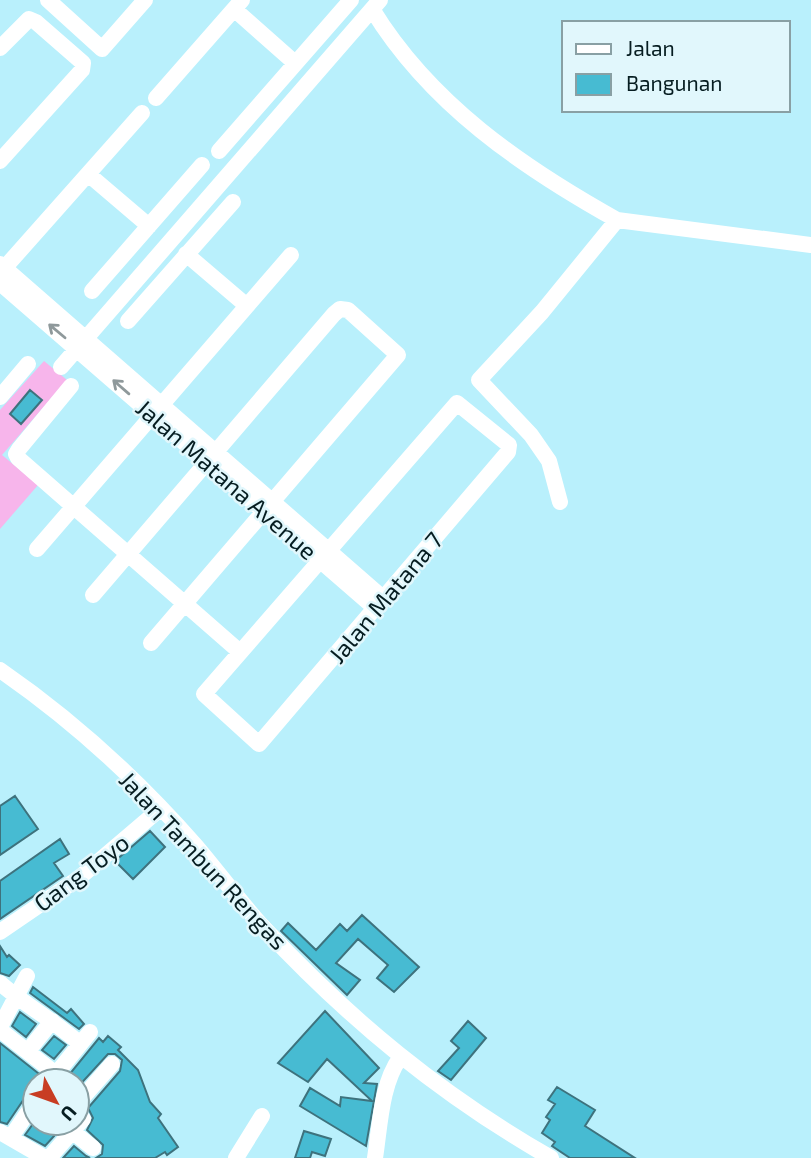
<svg xmlns="http://www.w3.org/2000/svg" width="811" height="1158" font-family="'Exo 2',sans-serif">
  <style>
    .green { fill: #f7b5eb }
    .building { fill: #47bbd2; stroke: #3e727d; stroke-width: 2 }
    .lines { fill: none; stroke-linecap: round; stroke-linejoin: round }
    .minor { stroke: #fff; stroke-width: 16 }
    .oneway { stroke: #8f999b }
    .labels { text-anchor: middle; dominant-baseline: central; stroke-width: 5; stroke-linejoin: round; paint-order: stroke }
    .street-label { font-size: 24px; fill: #061d21; stroke: #e1f7fc }
  </style>
  <rect width="100%" height="100%" fill="#b9f0fc"/>
  <!-- green -->
  <path class="green" d="M44,361l23,19 -65,75 36,30 -38,44v-119z"/>
  <!-- building -->
  <path class="building" d="M30,390l12,10 -21,24 -11,-10z
    M15,796l23,33 -38,26v-49z
    M150,831l15,16 -32,32 -18,-18z
    M60,839l9,15 -15,9 9,13 -63,43v-38z
    M362,915l57,52 -25,25 -17,-14 11,-13 -30,-26 -22,24 24,17 -13,15 -66,-64 7,-8 28,27 24,-26 7,7z
    M0,946l7,11 2,-2 11,10 -11,11 -9,-3z
    M33,987l34,26 4,-4 13,15 -5,5 -49,-36z
    M325,1011l54,57 -15,15 13,1 -11,62 -66,-40 10,-18 30,18 1,-9 31,4 -45,-42 -19,23 -30,-19z
    M20,1012l16,12 -10,13 -14,-11z
    M468,1021l18,17 -35,42 -13,-9 21,-23 -8,-7z
    M54,1036l12,9 -12,14 -12,-9z
    M108,1036l13,11 -3,3 20,20 12,32 11,12 -3,4 20,29 -11,8 -2,-3 -10,6h-59l6,-4 1,-9 -16,-15 6,-12 -5,-10 32,-37 2,-11 -7,-6h-7l-31,34v-7h-13l35,-43 4,4z
    M0,1043l48,38h-13v11l-9,4 -19,28 -7,-2z
    M557,1087l38,23 -10,16 50,32h-65l-18,-12 3,-4 -13,-9 8,-13 -4,-3 9,-13 -7,-4z
    M35,1121v2h31l-21,23 -20,-11z
    M304,1131l27,8 -6,17 -13,-4 -2,6h-15z
    M74,1146l12,10 4,2h-27z"/>
  <g class="lines">
    <!-- minor -->
    <path class="minor" d="M48,0l54,49 43,-49
      M234,9l61,54
      M372,9c58,95 150,158 245,211
      M0,48l29,-29 7,3 47,41 -1,7 -82,91
      M156,98l86,-98
      M219,151l132,-151
      M88,174l61,52
      M186,254l61,52
      M0,264l384,335
      M0,273l142,-160
      M0,283l376,326
      M92,291l110,-126
      M128,321l105,-119
      M61,367l319,-367
      M71,386l-52,63 -3,5 2,4 222,194
      M0,397l28,-33
      M457,403l52,42 -1,7 -249,292 -55,-50z
      M560,502l-11,-41 -18,-26 -52,-55 63,-68 75,-92 194,25
      M37,549l254,-294
      M93,595l241,-281 6,-5 8,1 50,45 -247,288
      M0,670c71,49 139,111 196,176 23,27 44,56 68,82 87,93 177,167 287,230
      M0,932l79,-54 81,-69
      M0,983c26,23 55,38 80,61
      M0,1027l27,-51
      M0,1030l56,44 34,-42
      M28,1051l24,-30
      M77,1104l35,-40
      M72,1131l21,17
      M0,1132l45,26
      M11,1137l24,-35
      M49,1158l34,-39 -6,-8
      M236,1158l26,-42
      M375,1158c5,-32 6,-74 25,-100"/>
  </g>
  <!-- one-way arrows -->
  <defs><path id="oneway-shaft" d="M-6 0H5M1.5-3L5.5 0L1.5 3" fill="none" stroke-width="1.6" stroke-linecap="round" stroke-linejoin="round" transform="scale(1.75)"/></defs>
  <g class="oneway">
    <use href="#oneway-shaft" transform="translate(57 331) rotate(-140)"/>
    <use href="#oneway-shaft" transform="translate(121 387) rotate(-139)"/>
  </g>
  <g class="labels">
    <!-- street labels -->
    <g class="street-label">
      <text transform="translate(227 479) rotate(41)">Jalan Matana Avenue</text>
      <text transform="translate(385 597) rotate(-50)">Jalan Matana 7</text>
      <text transform="translate(204 860) rotate(47)">Jalan Tambun Rengas</text>
      <text transform="translate(81 872) rotate(-37)">Gang Toyo</text>
    </g>
  </g>
  <!-- legend -->
  <rect x="562" y="21" width="228" height="91" fill="#e1f7fc" stroke="#89a0a4" stroke-width="2"/>
  <rect x="576" y="44" width="35" height="10" fill="#ffffff" stroke="#89a0a4" stroke-width="2"/>
  <text x="626" y="56" font-size="21" fill="#061d21">Jalan</text>
  <rect x="576" y="74" width="35" height="21" fill="#47bbd2" stroke="#89a0a4" stroke-width="2"/>
  <text x="626" y="91" font-size="21" fill="#061d21">Bangunan</text>
  <!-- north arrow -->
  <g transform="translate(56 1102) rotate(131)"><circle r="33" fill="#e1f7fc" stroke="#89a0a4" stroke-width="2"/>
  <path d="M0-5L12 26L0 18L-12 26Z" fill="#c83d23"/>
  <text y="-10" font-size="19" font-weight="bold" text-anchor="middle" fill="#061d21">U</text>
  </g>
</svg>
